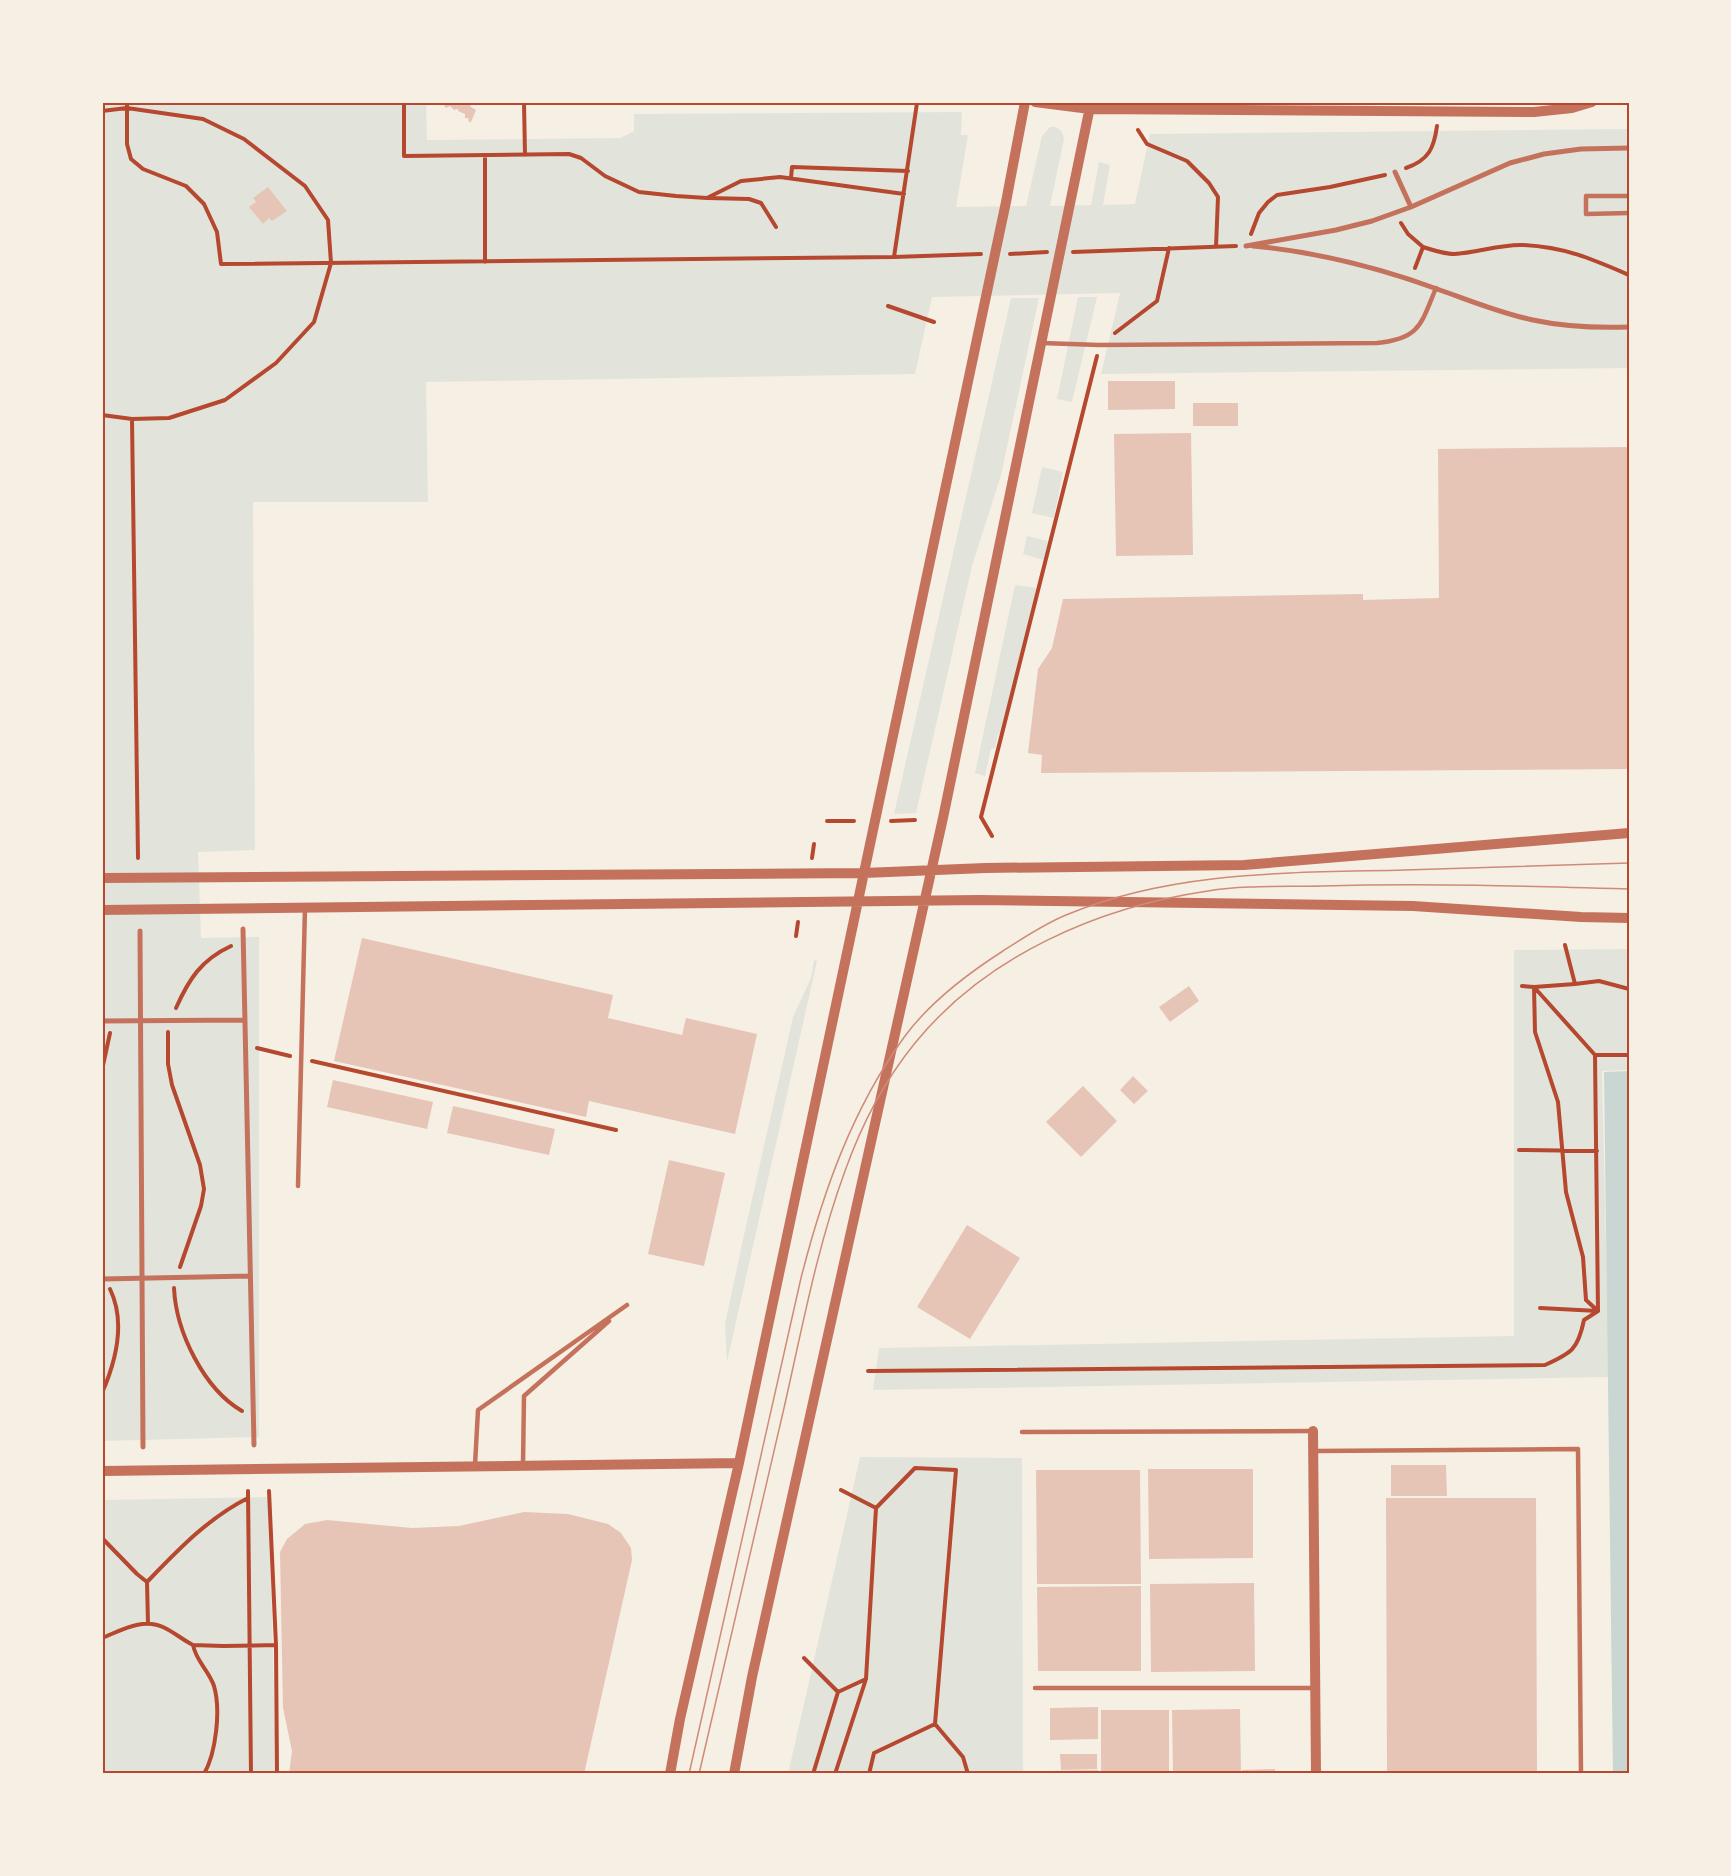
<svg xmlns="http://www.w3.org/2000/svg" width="1731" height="1876" font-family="Poppins,sans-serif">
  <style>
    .green { fill: #e2e4dc }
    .water { fill: #c9d6d2 }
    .building { fill: #e6c5b7 }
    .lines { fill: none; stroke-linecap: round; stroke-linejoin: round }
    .path { stroke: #b5482f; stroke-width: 4 }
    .service { stroke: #c5725c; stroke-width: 4.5 }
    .pedestrian { stroke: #c5725c; stroke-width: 5 }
    .tertiary { stroke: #c5725c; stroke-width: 10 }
    .tram { stroke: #cf8b77; stroke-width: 1.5 }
    .neatline { fill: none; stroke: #b5482f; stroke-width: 2 }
  </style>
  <rect width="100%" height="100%" fill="#f6efe4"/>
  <!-- green -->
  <path class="green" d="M102,102h324l1,38 193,-2 14,-7v-17l328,-2 -1,23h7l-12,72 70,-1 16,-70 8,-9c8,-1 13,4 14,12l-14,67 41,-1 8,-43 11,3 -7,40 32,-1 15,-70 479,-5v239l-528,6 19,-81 -188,4 -17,77 -489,8 2,120h-175l2,348 -57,2 3,86 58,-1v500l-157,4z
    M1078,297h19l-25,105 -15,-3z
    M1011,298h28l-38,177 -29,91 -56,247 -22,1z
    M1042,467l21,5 -9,46 -22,-5z
    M1027,536l21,5 -4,19 -21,-6z
    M1015,585l22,3 -36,146h-3l-3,14 -4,1 -6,27 -10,-3z
    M1629,949v121l-27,1 7,306 -736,13 6,-42 635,-12v-386z
    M814,960l3,1 -90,401 -2,-38 19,-89 49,-218 18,-39z
    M860,1457l162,1 1,316h-235z
    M269,1497l7,277h-174v-274z"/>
  <!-- water -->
  <path class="water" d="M1629,1071v703h-16l-9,-702z"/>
  <!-- building -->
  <path class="building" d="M449,102h20l2,5 5,3 -5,12h-2l-1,-4h-3v-4l-7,-3v-2l-4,1 -4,-4 -4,2 -2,-2z
    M268,187l19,24 -15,10 -3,-3 -6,6 -14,-17 7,-5 -3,-4z
    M1108,381h67v28l-67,1z
    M1193,403h45v23h-45z
    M1191,433l2,122 -77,1 -2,-122z
    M1629,447v322l-588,4 1,-18 -14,-2 10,-84 14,-21 11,-49 300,-5v6l76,-2 -1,-149z
    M362,938l251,57 -5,23 74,17 4,-17 71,16 -22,100 -146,-33 -3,16 -252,-56z
    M1189,986l10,15 -29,21 -11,-15z
    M1133,1076l15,15 -14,13 -14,-14z
    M333,1080l100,22 -6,27 -100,-22z
    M1083,1086l34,35 -36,36 -35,-35z
    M453,1106l102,23 -6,26 -102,-22z
    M669,1160l56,13 -21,93 -56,-12z
    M967,1225l53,33 -50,81 -53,-32z
    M1391,1465h55l1,31h-56z
    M1148,1469h105v89l-104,1z
    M1036,1470h104l1,114h-104z
    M1386,1498h150l1,276h-150z
    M524,1512l44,2 40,10 13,9 10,15 1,12 -48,214h-295l3,-23 -9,-43 -3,-156 7,-13 18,-15 22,-4 85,8 47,-2z
    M1254,1583l1,88 -104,1 -1,-88z
    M1141,1586v85h-103l-1,-84z
    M1098,1707v32l-48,1v-32z
    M1240,1709l1,65h-68l-1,-64z
    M1101,1710h68v64h-68z
    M1060,1754h37v15l-36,1z
    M1275,1769v5h-33v-4z
    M1098,1770v4h-48v-3z"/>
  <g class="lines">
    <!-- path -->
    <path class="path" d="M127,102v42l4,15 12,10 43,17 18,18 13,28 4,32 673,-7 87,-3
      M404,102v54l165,-2 12,4 24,18 34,16 37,4 31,2 34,-17 39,-4 124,17
      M524,102l1,53
      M102,111l25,-3 76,11 41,20 61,47 23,34 3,43 -17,59 -38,41 -51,37 -56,18 -37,1 -30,-4
      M1138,130l9,14 40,17 22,22 9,14 -2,50
      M485,155v107
      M1406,168c23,-8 28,-20 31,-42
      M791,178l1,-11 116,4
      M708,198l41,1 12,4 15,24
      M1401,223l7,11 15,13 -8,21
      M1251,234l8,-21 9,-11 9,-7 53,-8 55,-12
      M1423,247c10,3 20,7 31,7 23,-1 46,-10 69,-9 42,2 69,14 106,30
      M1073,252l163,-6
      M1010,254l37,-2
      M894,257l23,-154
      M888,306l46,16
      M1115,333l42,-32 12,-53
      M132,419l6,439
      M827,821h27
      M891,821l24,-1
      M992,836l-11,-19 116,-461
      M812,858l2,-14
      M796,936l2,-14
      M1575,984l24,-3 30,8
      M1522,986l12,1 61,68
      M176,1008c13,-29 25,-48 55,-62
      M168,1032v32l4,21 28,80 4,24 -3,17 -21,61
      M257,1048l33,8
      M312,1061l304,69
      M102,1070l8,-37
      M1519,1150l78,1
      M174,1288c2,44 30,101 68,123
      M1540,1308l58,3 -3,-256h34
      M868,1371l677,-6c27,-12 33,-16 39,-45l14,-9 -12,-11 -3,-43 -17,-65 -8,-90 -23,-70 -1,-45 41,-3 -10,-39
      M102,1393c14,-32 24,-71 8,-104
      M248,1491l3,283
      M269,1491l7,154 1,129
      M876,1508l39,-40 41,2 -21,254 28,33 5,17
      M102,1538l35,36 10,8c31,-32 61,-64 101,-84
      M147,1582l1,42
      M102,1638c20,-8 41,-21 63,-10 10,5 18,12 28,17 3,16 16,26 21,41 7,24 2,67 -10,88
      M193,1645l30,1 53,-1
      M804,1658l34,34 -25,82
      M838,1692l28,-13
      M102,1770l2,4
      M835,1774l31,-95 10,-171 -35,-18
      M869,1774l5,-21 61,-29"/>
    <!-- service -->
    <path class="service" d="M1629,196h-43v18l43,-1
      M1042,343l57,2 278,-2c43,-4 44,-19 59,-55
      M298,1186l7,-278
      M1022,1432l291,-1
      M1315,1451l263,-2 3,325
      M475,1465l3,-55 149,-105
      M523,1465l1,-69 85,-75
      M1035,1688h279"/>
    <!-- pedestrian -->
    <path class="pedestrian" d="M1395,172l16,35
      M1246,246l90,-16 36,-9 39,-14 99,-44 34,-9 37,-5 48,-1
      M1253,246c63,6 124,21 184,43 32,11 62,24 96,31 32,7 64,8 96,7
      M243,929l11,516
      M140,931l3,516
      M102,1021l142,-1
      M102,1279l148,-3"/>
    <!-- tertiary -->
    <path class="tertiary" d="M1035,102l55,7 444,3 38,-4 20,-6
      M102,878l762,-5 121,-5 259,-3 385,-32
      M102,910l877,-10 434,6 168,11 48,1
      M1313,1431l3,343
      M102,1471l637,-8
      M670,1774l10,-55 59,-256 267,-1261 19,-100
      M734,1774l18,-97 191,-859 148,-716"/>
    <!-- tram -->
    <path class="tram" d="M689,1774l112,-496c22,-86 51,-169 104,-242 26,-35 62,-62 98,-85 20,-13 41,-27 63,-36 108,-45 225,-42 339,-45 75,-2 149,-5 224,-7
      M699,1774c29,-122 57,-244 85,-366 18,-79 33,-161 61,-237 16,-45 40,-91 70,-128 71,-87 183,-136 293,-152 37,-6 77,-4 114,-5 103,-3 205,0 307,3"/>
  </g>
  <!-- border -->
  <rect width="1731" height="1876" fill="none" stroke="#f6efe4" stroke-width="207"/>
  <rect x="104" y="104" width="1524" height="1668" class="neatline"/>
</svg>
